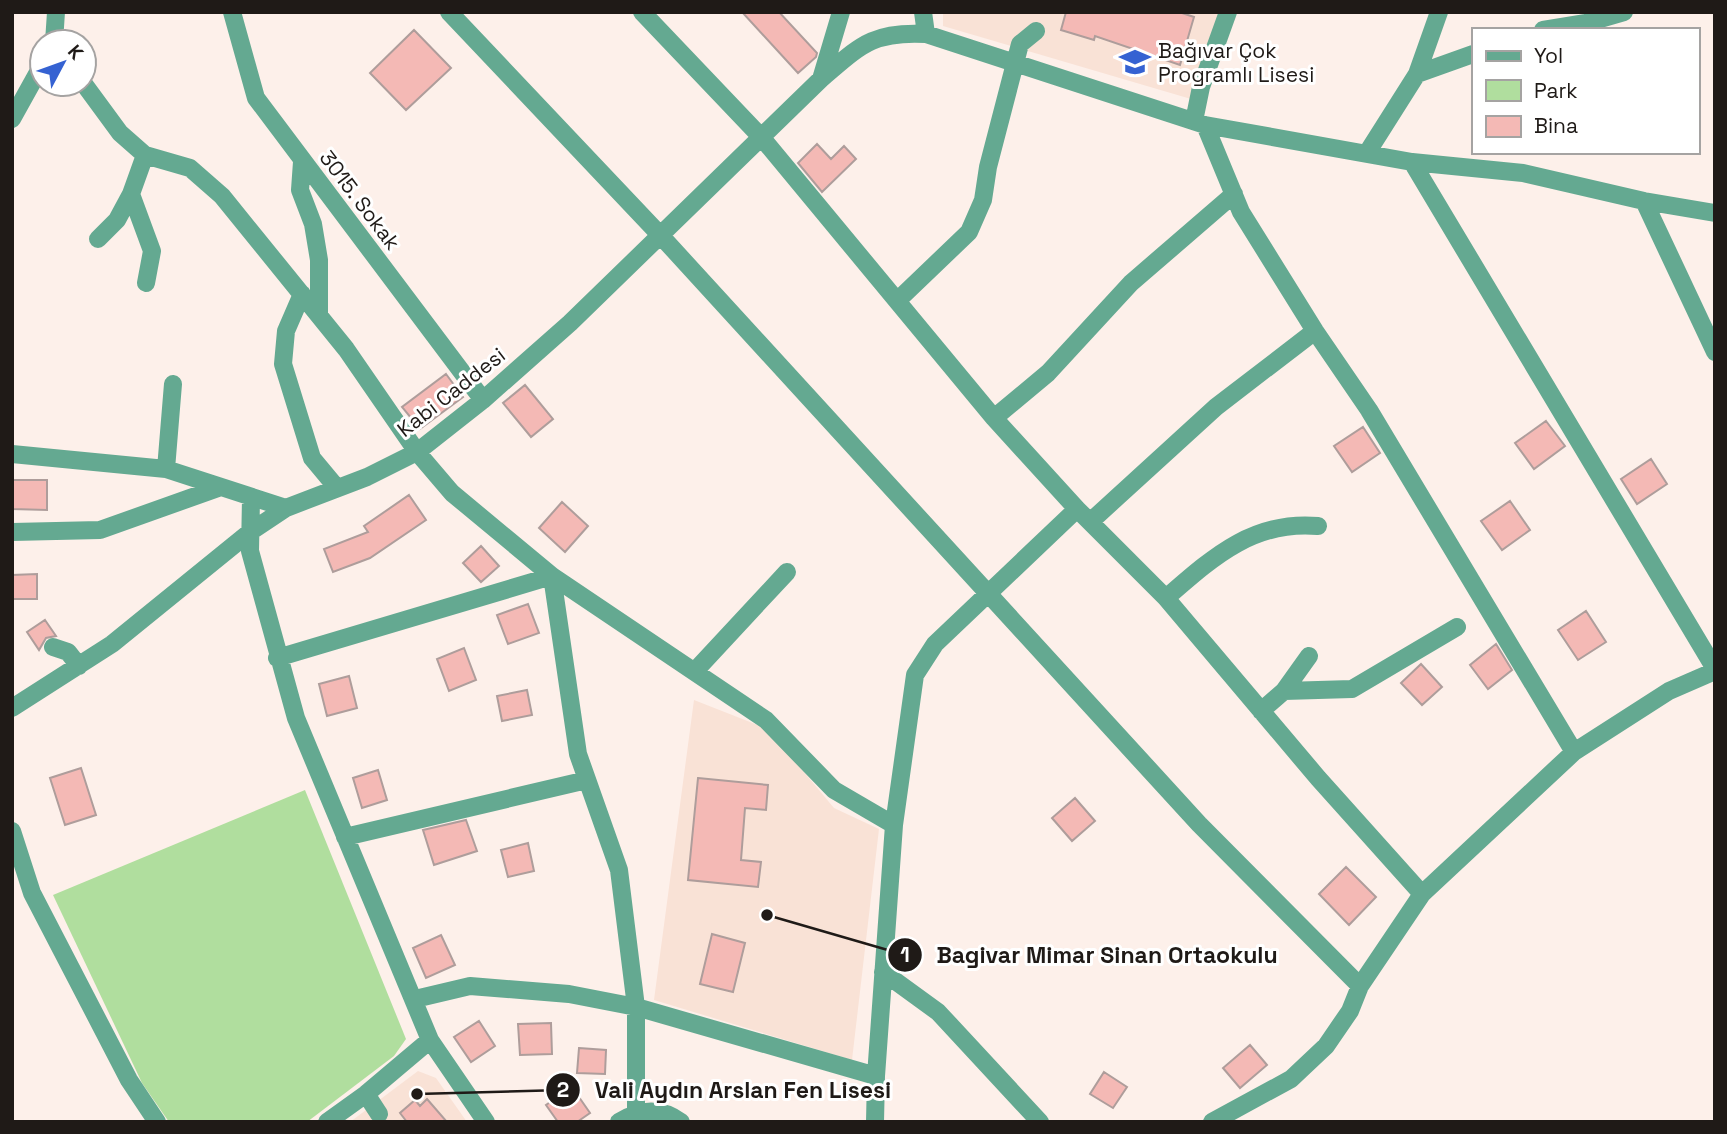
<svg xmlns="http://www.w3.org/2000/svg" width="1727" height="1134" font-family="'Space Grotesk',sans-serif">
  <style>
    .built { fill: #f9e2d6 }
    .green { fill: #b0de9e }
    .building { fill: #f4b9b5; stroke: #ae9d9b; stroke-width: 2 }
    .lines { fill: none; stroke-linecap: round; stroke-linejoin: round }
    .minor { stroke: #64a991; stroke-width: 18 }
    .labels { text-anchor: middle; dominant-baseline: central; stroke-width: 6; stroke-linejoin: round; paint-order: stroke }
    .poi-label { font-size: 21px; fill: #1f1a17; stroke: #fff; text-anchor: start }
    .street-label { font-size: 21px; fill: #1f1a17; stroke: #fff }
    .leader { fill: none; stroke: #1f1a17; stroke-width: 2.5 }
    .callout-dot { fill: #1f1a17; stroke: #fff; stroke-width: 2.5 }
    .mark-label { font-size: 21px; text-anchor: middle; font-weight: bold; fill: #fff }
    .callout-label { font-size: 23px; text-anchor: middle; font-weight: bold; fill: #1f1a17; stroke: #fff; stroke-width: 6; stroke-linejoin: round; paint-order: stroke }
  </style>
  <rect width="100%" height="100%" fill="#fdf0ea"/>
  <!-- built -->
  <path class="built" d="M943,12h277l-29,87 -248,-73z
    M694,700l74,29 66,79 45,21 -27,231 -198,-60z
    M418,1071l18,7 31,44h-117z"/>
  <!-- green -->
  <path class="green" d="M305,790l101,249 -12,17 -87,66h-138l-27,-39 -89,-188z"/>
  <!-- building -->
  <path class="building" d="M742,12h37l38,41 -1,4 -18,16z
    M1066,12h113l15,5 -14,48 -85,-29 -1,4 -33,-10z
    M414,30l37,38 -45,42 -36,-37z
    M817,144l14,15 13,-13 12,13 -34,33 -24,-29z
    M446,374l17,23 -43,32 -18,-22z
    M525,385l28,34 -22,18 -28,-34z
    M1546,421l19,25 -31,23 -19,-26z
    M1363,427l17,26 -28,19 -18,-26z
    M1651,459l16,25 -30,20 -16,-25z
    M12,480h35v30l-35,-1z
    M409,495l17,25 -56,38 -37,14 -9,-23 44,-17 -4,-6z
    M1510,501l20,29 -28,20 -21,-29z
    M562,502l26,24 -23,26 -26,-24z
    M481,546l18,20 -18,16 -18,-19z
    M37,574v25h-25v-24z
    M528,604l11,29 -31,11 -11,-29z
    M1586,611l20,31 -28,18 -20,-30z
    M45,620l11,16 -10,2 -7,12 -12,-18z
    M1496,644l16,26 -24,19 -18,-24z
    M464,648l12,32 -27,11 -12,-32z
    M1421,664l21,23 -20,18 -21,-22z
    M349,676l8,32 -30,8 -8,-32z
    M527,690l5,25 -30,6 -5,-25z
    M81,768l15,47 -31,10 -15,-47z
    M378,770l9,30 -25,8 -9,-30z
    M698,778l70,7 -2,25 -21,-2 -4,52 20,2 -3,25 -70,-7z
    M1075,798l20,23 -23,20 -20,-23z
    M466,820l11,31 -43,14 -11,-35z
    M528,843l6,28 -26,6 -7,-27z
    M1346,867l30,30 -27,28 -30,-31z
    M712,934l33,9 -12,49 -33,-8z
    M441,935l14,30 -29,13 -13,-30z
    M479,1021l16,25 -24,16 -17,-25z
    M551,1023l1,31 -32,1 -2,-31z
    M1250,1045l17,20 -27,23 -17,-20z
    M579,1048l27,2 -1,24 -28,-1z
    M1104,1072l23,15 -14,21 -23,-14z
    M572,1087l18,26 -13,9h-19l-12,-17z
    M427,1099l20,23h-40l-7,-9 15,-13 5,6z"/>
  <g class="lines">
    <!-- minor -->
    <path class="minor" d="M232,12l24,86 227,302
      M449,12l212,224 538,588 161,162
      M642,12l120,126 232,280 83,91 -142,135 -20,31 -21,150 -18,251 -1,46
      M923,12l3,22
      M1543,30l43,-7 38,-11
      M54,42l2,-30
      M1417,74l56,-20
      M821,79l20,-67
      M84,84l36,49 25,22 45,13 32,28 124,153 71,103 35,41 100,83 214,144 68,70 60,35
      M12,119l30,-54
      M1194,121l7,-34 27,-75
      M1205,125l36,87 74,119 54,79 205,342
      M1367,153l50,-79 22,-62
      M145,155l-14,39 21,57 -6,32
      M302,162l-2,28 13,34 6,36v56
      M1412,162l303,507
      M1644,201l71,151
      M98,239l19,-19 14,-26
      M302,294l-16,37 -3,33 29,94 25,30
      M897,301l72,-69 14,-32 5,-33 32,-123 16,-13
      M994,418l54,-45 83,-90 103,-89
      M12,454l154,15 120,39 81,-31 50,-25 66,-52 87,-77 251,-244c39,-33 51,-48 105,-45l279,91 207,37 111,11 121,28 71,12
      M166,469l7,-85
      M251,498l-1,53 46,167 134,322 56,82
      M1077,509l89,89 152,180 104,116
      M1090,522l126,-115 99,-76
      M12,532l88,-2 118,-42
      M1166,598c46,-40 87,-78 152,-72
      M53,647l15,5 11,14
      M277,658l275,-82 26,178 41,116 17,137v106
      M695,671l92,-99
      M1284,691l68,-2 105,-62
      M12,708l100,-64 138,-112 36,-24
      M1261,711l23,-20 25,-35
      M12,831l20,62 97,187 28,42
      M345,837l242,-57
      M883,972l55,40 102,110
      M415,999l55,-13 99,8 67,13 240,69
      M366,1094l13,20
      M327,1122l39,-28 64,-54
      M619,1122c21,-13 41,-15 62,0
      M1212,1122l79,-43 35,-33 24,-35 10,-25 62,-92 152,-142 95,-61 46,-20"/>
  </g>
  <!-- icons -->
  <defs>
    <symbol id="school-bare" viewBox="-9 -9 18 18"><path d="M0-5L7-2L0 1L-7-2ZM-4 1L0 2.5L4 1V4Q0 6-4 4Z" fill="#3562d2" stroke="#fff" stroke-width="2.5" paint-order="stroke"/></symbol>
  </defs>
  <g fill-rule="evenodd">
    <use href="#school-bare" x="1113" y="40" width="44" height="44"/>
  </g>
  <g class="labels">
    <!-- poi labels -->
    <g class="poi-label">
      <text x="1158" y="50">Bağıvar Çok<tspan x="1158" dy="24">Programlı Lisesi</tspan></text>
    </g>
    <!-- street labels -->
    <g class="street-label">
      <text transform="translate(360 200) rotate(53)">3015. Sokak</text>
      <text transform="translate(451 392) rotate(-38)">Kabi Caddesi</text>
    </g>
  </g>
  <!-- callouts -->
  <path class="leader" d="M767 915L905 955M417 1094L563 1090"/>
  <g class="callout-dot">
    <circle cx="767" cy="915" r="7"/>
    <circle cx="417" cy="1094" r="7"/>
    <circle cx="905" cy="955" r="18"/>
    <circle cx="563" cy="1090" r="18"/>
  </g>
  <g class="mark-label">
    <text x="905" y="962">1</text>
    <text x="563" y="1097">2</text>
  </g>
  <g class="callout-label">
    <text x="1107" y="963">Bagivar Mimar Sinan Ortaokulu</text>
    <text x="743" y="1098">Vali Aydın Arslan Fen Lisesi</text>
  </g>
  <!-- border -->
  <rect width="1727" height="1134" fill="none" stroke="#1f1a17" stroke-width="28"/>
  <!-- legend -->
  <rect x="1472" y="28" width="228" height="126" fill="#ffffff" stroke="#a5a3a2" stroke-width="2"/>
  <rect x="1486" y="51" width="35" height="10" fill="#64a991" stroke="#a5a3a2" stroke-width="2"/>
  <text x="1534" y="63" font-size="21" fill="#1f1a17">Yol</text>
  <rect x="1486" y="80" width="35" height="21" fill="#b0de9e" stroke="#a5a3a2" stroke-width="2"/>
  <text x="1534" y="98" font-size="21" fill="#1f1a17">Park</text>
  <rect x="1486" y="116" width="35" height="21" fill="#f4b9b5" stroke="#a5a3a2" stroke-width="2"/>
  <text x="1534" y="133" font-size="21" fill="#1f1a17">Bina</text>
  <!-- north arrow -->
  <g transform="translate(63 63) rotate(49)"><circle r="33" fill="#ffffff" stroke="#a5a3a2" stroke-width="2"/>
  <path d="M0-5L12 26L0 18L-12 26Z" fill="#3562d2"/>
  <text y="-10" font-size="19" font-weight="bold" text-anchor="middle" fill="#1f1a17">K</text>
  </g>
</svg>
